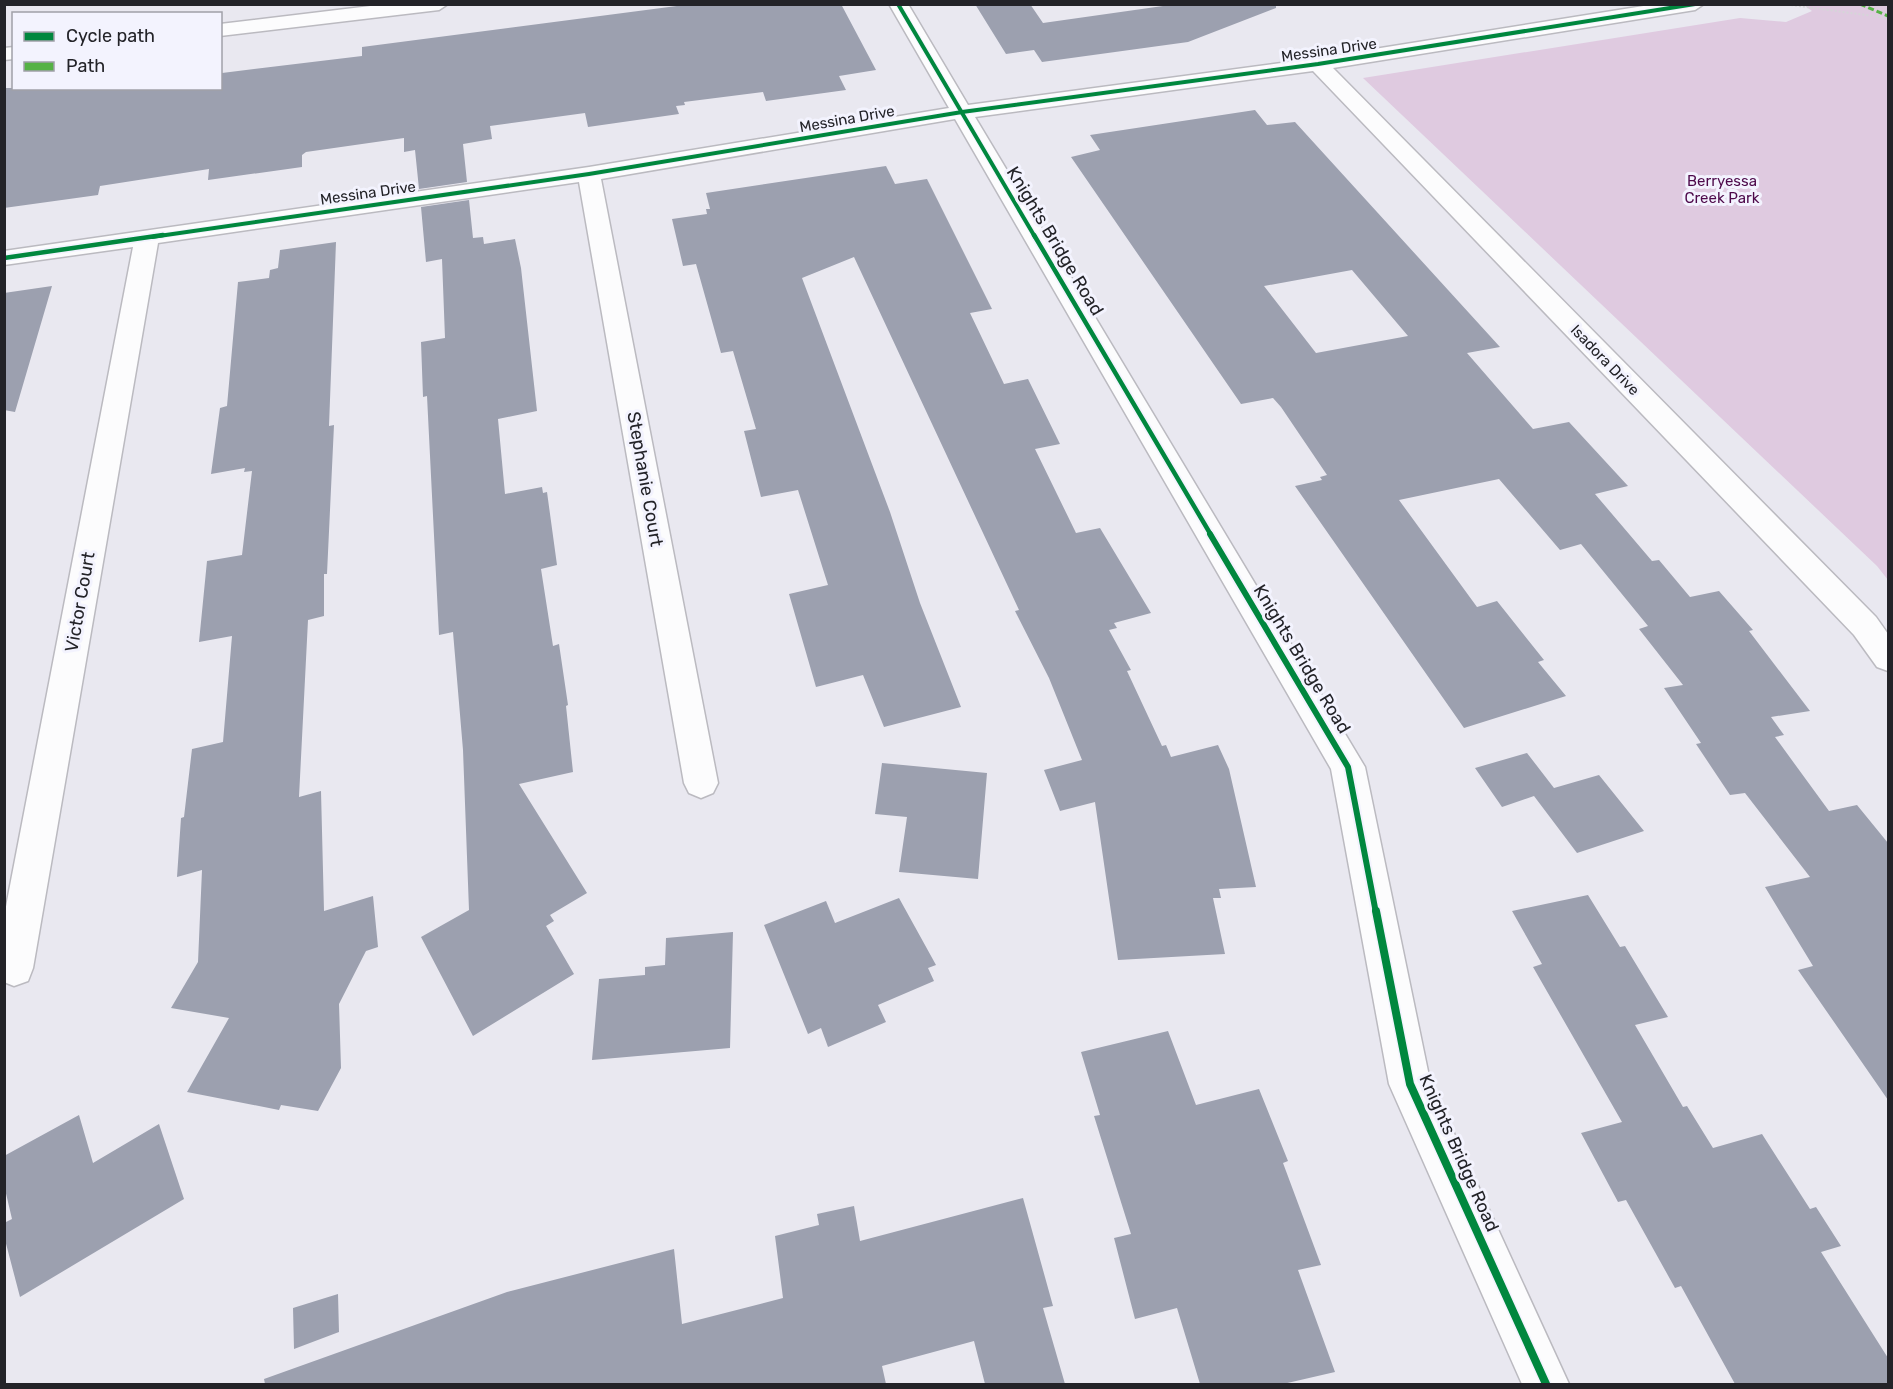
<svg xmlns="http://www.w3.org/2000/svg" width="1893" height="1389" font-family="Rubik,sans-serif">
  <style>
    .green { fill: #dfcae0 }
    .building { fill: #9ca0af; fill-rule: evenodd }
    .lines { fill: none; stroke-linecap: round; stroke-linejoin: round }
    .street-casing { stroke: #bbbac0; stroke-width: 3 }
    .path { stroke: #d5d5d8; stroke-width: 2; stroke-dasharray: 2 2; stroke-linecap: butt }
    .street { fill: #fcfcfd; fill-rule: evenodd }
    .quiet { stroke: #55b245; stroke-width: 3; stroke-dasharray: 6 3; stroke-linecap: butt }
    .cycleway-far3-casing { stroke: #f3f3fe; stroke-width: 6 }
    .cycleway-far2-casing { stroke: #f3f3fe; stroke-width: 8 }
    .cycleway-far1-casing { stroke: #f3f3fe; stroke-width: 10 }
    .cycleway-casing { stroke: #f3f3fe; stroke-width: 11 }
    .cycleway-far3 { stroke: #00873e; stroke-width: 4 }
    .cycleway-far2 { stroke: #00873e; stroke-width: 4.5 }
    .cycleway-far1 { stroke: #00873e; stroke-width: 6 }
    .cycleway { stroke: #00873e; stroke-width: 8 }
    .labels { text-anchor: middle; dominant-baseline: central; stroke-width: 6; stroke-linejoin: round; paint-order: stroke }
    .far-street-label { font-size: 15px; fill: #232328; stroke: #f3f3fe }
    .far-park-label { font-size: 15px; fill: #4e0a4b; stroke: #f3f3fe }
    .street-label { font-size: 18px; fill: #232328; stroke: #f3f3fe }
  </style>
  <rect width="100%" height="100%" fill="#e9e8f0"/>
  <!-- green -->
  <path class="green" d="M1804,5h84v575l-11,-14 -514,-488 377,-60 46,4 26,-11z"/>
  <!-- building -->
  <path class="building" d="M692,4h149l35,66 -37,6 7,14 -80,11 -3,-9 -79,10 1,3 -9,1 3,8 -91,13 -3,-14 -95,13 2,13 -29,5 4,38 -48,7 -4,-39 -11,2v-14l-98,14 -4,3v12l-94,13 1,-11 -109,17 -2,9 -94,13v-120h216l2,-15 140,-17v-9z
    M975,4h55l13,19 134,-19h99v4l-88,34 -146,20 -8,-12 -28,4z
    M1255,110l12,15 28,-3 205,225 -33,6 66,76 36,-7 59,64 -33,8 57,67 7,-1 31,37 29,-6 34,39 -4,1 61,80 -39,6 13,18 -9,2 54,74 28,-6 31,38v257l-90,-130 15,-4 -48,-79 45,-10 -65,-84 -15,2 -34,-51 5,-1 -37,-55 19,-3 -44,-56 9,-3 -67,-82 -21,6 -61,-71 -100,21 78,107 20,-6 47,59 -6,2 28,34 -102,32 -169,-242 27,-6 -2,-3 7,-2 -46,-68 -8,-9 -32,6 -170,-247 29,-7 -10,-15zM1352,270l56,66 -92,17 -52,-67z
    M886,166l9,18 32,-5 65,130 -22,4 34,71 24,-5 32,65 -25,5 41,84 24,-5 51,85 -37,10 3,5 -8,2 22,40 -4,1 35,75 4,-1 5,12 47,-12 11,24 27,118 -37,2 2,9h-8l12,56 -107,6 -23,-158 -35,9 -16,-41 38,-10 -33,-82 -34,-67 4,-1 -165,-353 -52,21 88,234 30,91 41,104 -77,20 -21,-52 -47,12 -27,-93 39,-9 -30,-95 -37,7 -17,-66 12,-2 -23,-78 -12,2 -25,-89 -13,2 -11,-47 35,-5 -1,-5h4l-4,-16z
    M469,200l4,38 10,-1 1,7 31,-5 6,29 16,143 -39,8 7,75 37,-7 1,6 4,-1 10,73 -16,4 12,77 6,-2 9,61 -2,1 7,66 -54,12 68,109 -37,22 4,6 -8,5 28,48 -101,62 -52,-99 48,-27 -6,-160 -10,-118 -14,3 -12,-239 -4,1 -2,-55 24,-4 -3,-79 -16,3 -5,-55z
    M336,242l-7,184 5,-1 -7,149h-3v42l-16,4 -9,177 22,-6 3,120 49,-15 5,51 -12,4 -27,53 2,64 -23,43 -37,-6 -2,5 -92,-18 42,-74 -58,-10 27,-46 4,-92 -25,7 4,-59 3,-1 8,-68 31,-7 9,-106 -33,6 8,-81 35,-6 10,-84 -8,1 1,-4 -34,6 9,-66 7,-2 11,-124 31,-4 1,-8 8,-2 2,-18z
    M52,286l-37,126 -11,-2v-117z
    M1527,753l27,35 45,-13 45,56 -67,22 -43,-57 -32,11 -27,-39z
    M882,763l105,10 -9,106 -79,-7 8,-55 -32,-3z
    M1588,895l32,52 5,-1 43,71 -33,8 48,82 4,-1 26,42 49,-14 48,75 6,-2 25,39 -20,6 67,106v26h-153l-54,-98 -6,2 -49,-88 -8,2 -37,-69 41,-11 -89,-155 9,-3 -30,-53z
    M899,898l37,67 -8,3 6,13 -56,24 8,17 -58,25 -7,-19 -13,6 -44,-109 62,-24 9,22z
    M733,932l-3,116 -138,12 7,-81 46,-4v-8l20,-2 1,-27z
    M1168,1031l28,74 63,-16 29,72 -5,2 38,102 -23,5 37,102 -52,12h-83l-23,-76 -42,11 -21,-81 17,-4 -37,-118 6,-1 -19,-63z
    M79,1115l14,48 66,-39 25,75 -164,98 -16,-61v-13l8,-4 -8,-34v-29z
    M1023,1198l30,108 -10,2 22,76h-80l-11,-43 -92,25 4,18h-621l-1,-5 243,-87 167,-43 8,75 101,-26 -8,-62 44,-11 -2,-11 37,-8 6,35z
    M338,1294l1,38 -45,17 -1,-41z"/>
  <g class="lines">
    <defs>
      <path id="street" d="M387,4h61l-9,6 -219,26v-12z
        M889,4h19l60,101 350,-47 338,-54h48l-9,6 -362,58 543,549 12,17v37l-11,-4 -23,-32 -541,-564 -338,46 390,650 65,314 139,303h-47l-133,-300 -58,-315 -376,-650 -354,60 117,604 -5,10 -12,5 -12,-5 -5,-10 -105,-601 -421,61 -125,725 -5,13 -14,5 -10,-4v-65l129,-670 -129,18v-14l585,-84 360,-59z
        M14,47v12l-10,1v-12z"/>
    </defs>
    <!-- street casing -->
    <use href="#street" class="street-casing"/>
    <!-- path -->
    <path class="path" d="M1791,5l97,13"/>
    <!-- street -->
    <use href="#street" class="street"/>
    <!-- quiet -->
    <path class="quiet" d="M1860,4l28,12"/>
    <defs>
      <path id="cycleway-far3" d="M898,4l137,233
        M152,237l437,-63 373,-62 356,-48 377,-60"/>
      <path id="cycleway-far2" d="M1034,235l177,300
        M4,258l159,-23"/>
      <path id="cycleway-far1" d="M1210,534l138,233 28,146"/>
      <path id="cycleway" d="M1376,911l34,173 136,300"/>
    </defs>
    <!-- cycleway-far3 casing -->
    <use href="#cycleway-far3" class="cycleway-far3-casing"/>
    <!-- cycleway-far2 casing -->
    <use href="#cycleway-far2" class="cycleway-far2-casing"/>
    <!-- cycleway-far1 casing -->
    <use href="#cycleway-far1" class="cycleway-far1-casing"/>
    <!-- cycleway casing -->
    <use href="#cycleway" class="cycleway-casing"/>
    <!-- cycleway-far3 -->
    <use href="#cycleway-far3" class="cycleway-far3"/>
    <!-- cycleway-far2 -->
    <use href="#cycleway-far2" class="cycleway-far2"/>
    <!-- cycleway-far1 -->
    <use href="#cycleway-far1" class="cycleway-far1"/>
    <!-- cycleway -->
    <use href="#cycleway" class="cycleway"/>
  </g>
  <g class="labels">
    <!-- far-street labels -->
    <g class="far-street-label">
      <text transform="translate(1329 50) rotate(-8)">Messina Drive</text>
      <text transform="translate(847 119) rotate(-10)">Messina Drive</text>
      <text transform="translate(368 193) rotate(-8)">Messina Drive</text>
      <text transform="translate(1605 360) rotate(46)">Isadora Drive</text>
    </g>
    <!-- far-park labels -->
    <g class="far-park-label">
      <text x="1722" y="181">Berryessa<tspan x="1722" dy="17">Creek Park</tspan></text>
    </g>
    <!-- street labels -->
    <g class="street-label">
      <text transform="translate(1055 241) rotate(59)">Knights Bridge Road</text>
      <text transform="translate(645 479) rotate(80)">Stephanie Court</text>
      <text transform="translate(80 602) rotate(-80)">Victor Court</text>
      <text transform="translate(1302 659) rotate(59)">Knights Bridge Road</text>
      <text transform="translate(1459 1153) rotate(66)">Knights Bridge Road</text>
    </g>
  </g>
  <!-- border -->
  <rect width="1893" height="1389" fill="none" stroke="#232328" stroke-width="12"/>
  <!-- legend -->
  <rect x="12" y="12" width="210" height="78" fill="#f3f3fe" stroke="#a0a0a8" stroke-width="1.5"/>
  <rect x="24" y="32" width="30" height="9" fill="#00873e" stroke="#a0a0a8" stroke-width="1.5"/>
  <text x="66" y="42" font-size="18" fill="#232328">Cycle path</text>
  <rect x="24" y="62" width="30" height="9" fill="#55b245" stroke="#a0a0a8" stroke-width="1.5"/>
  <text x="66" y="72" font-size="18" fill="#232328">Path</text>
</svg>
